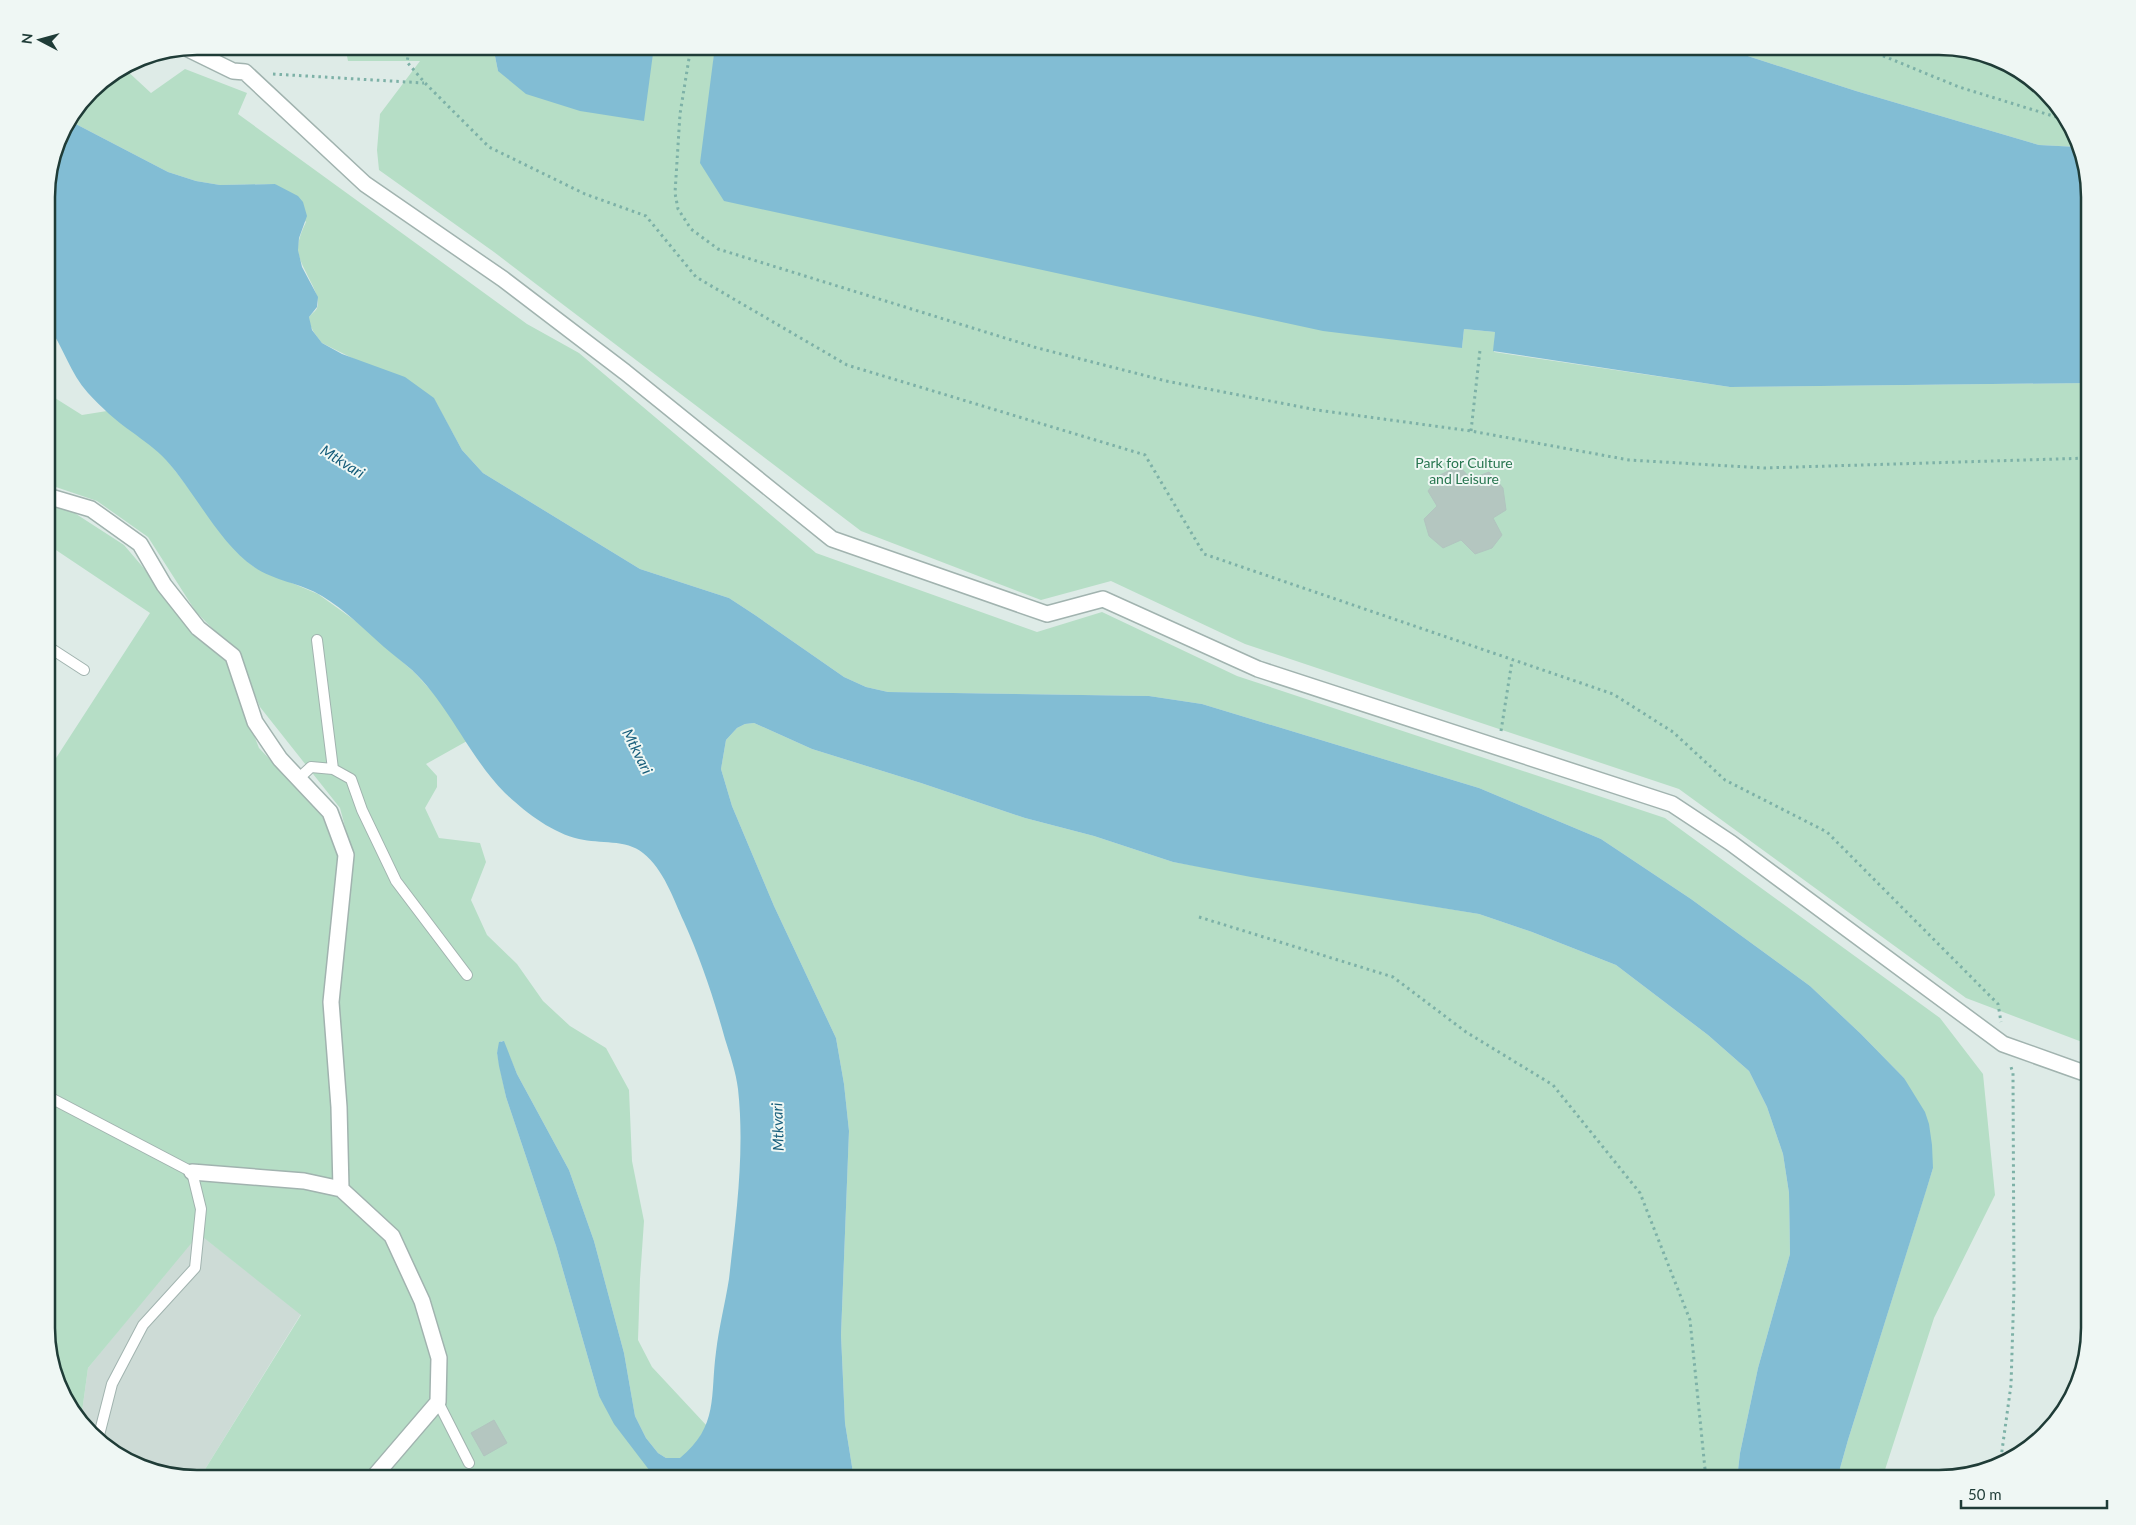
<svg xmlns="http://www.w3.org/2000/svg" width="2136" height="1525" font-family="Lato,sans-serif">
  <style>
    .built { fill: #cddbd6 }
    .green { fill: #b6dec6 }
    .water { fill: #82bdd4 }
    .building { fill: #b4c6c0; stroke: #b1c5bf }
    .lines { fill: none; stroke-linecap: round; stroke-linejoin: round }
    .lane-casing { stroke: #a1b3af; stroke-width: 12 }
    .street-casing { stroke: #a1b3af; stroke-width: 18 }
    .path { stroke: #7db1a7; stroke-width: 3; stroke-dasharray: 2.5 4; stroke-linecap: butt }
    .lane { stroke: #fff; stroke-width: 10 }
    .street { stroke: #fff; stroke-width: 15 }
    .labels { text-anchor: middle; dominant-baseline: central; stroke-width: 4; stroke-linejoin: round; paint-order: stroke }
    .park-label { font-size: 14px; fill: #27754f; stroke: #eff7f4 }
    .water-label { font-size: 15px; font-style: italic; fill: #165d7a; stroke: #eff7f4 }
    .rim { fill: none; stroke: #1f3c37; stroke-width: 2.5 }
  </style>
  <rect width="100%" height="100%" fill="#deebe7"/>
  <!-- built -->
  <path class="built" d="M198,1233l103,81 -102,165h-3l-48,-8 -43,-23 -24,-29 7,-51z"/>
  <!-- green -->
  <path class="green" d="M345,46h148l5,25 155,-17 1,-8h61l-2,21 749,281 2,-19 31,3 -1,20 236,35 360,-4v662l-124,-47 -287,-209 -434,-145 -134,-63 -70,19 -180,-69 -367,-279 -115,-82 -2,-20 3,-36 40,-53h-72z
    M1717,46h223l48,8 43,23 43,53 4,17 -39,-2 -183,-54z
    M124,68l27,25 34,-24 62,24 -9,21 289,210 52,29 237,200 221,79 65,-20 135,64 428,142 275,200 43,56 12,121 -61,123 -52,161h-45l11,-39 85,-272 -29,-90 -43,-44 -51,-48 -119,-87 -90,-60 -122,-51 -277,-84 -53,-8 -261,-4 -22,-5 -22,-10 -89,-62 -26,-17 -89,-29 -157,-96 -21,-23 -28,-51 -112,-56c-7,-9 -13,-16 -13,-26 2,-3 7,-6 8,-9 6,-14 -19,-42 -19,-59 0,-10 4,-18 8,-27l-31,-38 -55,1 -24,-4 -28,-9 -98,-51 20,-31z
    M47,393l35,22 25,-4 47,36 13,13 71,93 16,14 64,27 39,28 57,50 23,25 30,44 -41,23 11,12v11l-12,21 14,30 41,5 6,19 -15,38 16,35 30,29 26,37 27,25 36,22 23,42 3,71 12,60 -4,58 -2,61 14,27 55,59 -15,23 -12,10 -14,-1 -8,-5 -12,-15 -11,-22 -11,-63 -30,-112 -25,-71 -52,-96 -14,-33h-2l-4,12 9,44 50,149 43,150 57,83h-457l102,-164 -102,-81 -111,134 -7,51 -19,-24 -15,-57v-566l103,-159 -103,-69v-40l26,8 51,33 35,41 30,43 8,5 36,32 15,54 11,28 62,65 18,47 13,-7 -12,-45 -80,-101 -21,-52 -43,-43 -48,-75 -51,-36 -50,-17z
    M754,723l58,26 109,34 104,35 69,18 79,26 306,52 53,18 84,33 92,70 41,36 18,36 16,47 6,39 1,61 -32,114 -18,85 -3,26h-883l-9,-56 -4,-88 8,-204 -5,-47 -8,-46 -62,-132 -42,-100 -11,-37 5,-29 11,-12 8,-4z"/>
  <!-- water -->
  <path class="water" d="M493,46h161l-10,75 -64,-10 -54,-17 -28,-23z
    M715,46h1002l139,45 183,54 39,2 12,49v187l-360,4 -237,-36 2,-19 -31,-3 -2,19 -139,-17 -599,-130 -24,-38z
    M70,121l98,51 28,9 24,4 55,-1 23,12 5,6 4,14 -8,22 -1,12 4,17 16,30 -1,10 -8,10 3,13 10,13 20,11 63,23 29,21 28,52 21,23 157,96 89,29 26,17 89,62 22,10 22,5 261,4 53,8 277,84 122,51 90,60 119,87 51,48 43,44 21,34 4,12 3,21 1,23 -7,23 -78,249 -11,39h-100l3,-26 18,-85 32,-114 -1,-61 -6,-39 -16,-47 -18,-36 -41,-36 -92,-70 -84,-33 -53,-18 -228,-37 -78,-15 -79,-26 -69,-18 -104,-35 -109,-34 -58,-26 -9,1 -8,4 -11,12 -5,29 11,37 42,100 62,132 8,46 5,47 -8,204 4,88 9,56h-198l-42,-55 -15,-28 -43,-150 -50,-149 -7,-31 -2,-13 2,-11 5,-1 13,33 52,96 25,71 30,112 11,63 11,22 12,15 8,5h14c39,-32 30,-62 36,-106 3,-25 9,-48 13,-73 7,-62 16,-127 9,-190 -2,-17 -8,-34 -13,-50 -11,-40 -24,-79 -41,-117 -11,-24 -20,-52 -41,-69 -17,-14 -43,-9 -64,-14 -27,-6 -54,-27 -74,-46 -36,-36 -55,-87 -93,-123 -9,-8 -19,-15 -28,-23 -20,-18 -39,-37 -62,-51 -21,-13 -48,-15 -68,-29 -35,-24 -59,-75 -88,-107 -10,-11 -22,-19 -34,-28 -16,-11 -31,-25 -44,-39 -18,-20 -25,-47 -41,-69v-137l11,-48z"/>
  <!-- building -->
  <path class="building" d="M1459,466l12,13 18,-7 14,16 3,22 -13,8 9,17 -10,13 -17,6 -14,-14 -18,8 -14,-12 -5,-17 13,-13 -9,-15 12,-16z
    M494,1420l13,23 -23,13 -13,-23z"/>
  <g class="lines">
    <defs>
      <path id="lane" d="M317,640l16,129
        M47,646l37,24
        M298,779l13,-12 22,2 18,10 11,31 34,71 71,94
        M47,1096l145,76 9,37 -6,59 -52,57 -31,59 -14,55
        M438,1402l31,61
        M149,1471v-1"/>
      <path id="street" d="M186,48l47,23 12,1 120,112 138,95 122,93 207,167 215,75 56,-15 155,70 414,135 59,39 272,201 87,31
        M47,496l44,13 49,35 24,41 34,43 35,28 22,66 25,37 50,53 16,43 -15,147 8,105 2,82
        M192,1172l112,9 37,8 51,47 30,65 17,57 -1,44 -66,77"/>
    </defs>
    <!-- lane casing -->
    <use href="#lane" class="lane-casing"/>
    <!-- street casing -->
    <use href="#street" class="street-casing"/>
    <!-- path -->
    <path class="path" d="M691,46l-11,68 -5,79 3,16 13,20 27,20 316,98 132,34 151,29 154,21 158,29 135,8 326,-10
      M1852,46l29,9 78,32 107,33
      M409,51l-2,11 18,21 64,64 96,47 61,22 50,61 151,88 298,90 59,99 409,140 60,38 52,48 102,52 171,172 3,18
      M273,74l151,9
      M1471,431l9,-81
      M1501,731l11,-70
      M1199,917l194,60 73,55 87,53 87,108 50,127 16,159
      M2000,1465l11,-80 3,-97 -1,-215 -3,-9"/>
    <!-- lane -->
    <use href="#lane" class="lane"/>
    <!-- street -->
    <use href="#street" class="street"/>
  </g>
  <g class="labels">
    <!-- park labels -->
    <g class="park-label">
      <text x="1464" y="462">Park for Culture<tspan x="1464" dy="16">and Leisure</tspan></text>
    </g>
    <!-- water labels -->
    <g class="water-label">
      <text transform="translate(343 461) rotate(32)">Mtkvari</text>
      <text transform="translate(638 751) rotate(63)">Mtkvari</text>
      <text transform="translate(777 1127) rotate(-92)">Mtkvari</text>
    </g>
  </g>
  <!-- crop -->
  <path d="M0 0H2136V1525H0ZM197 55H1939A142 142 0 0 1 2081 197V1328A142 142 0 0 1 1939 1470H197A142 142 0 0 1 55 1328V197A142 142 0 0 1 197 55Z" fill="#eff7f4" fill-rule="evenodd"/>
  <path class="rim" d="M197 55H1939A142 142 0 0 1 2081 197V1328A142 142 0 0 1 1939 1470H197A142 142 0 0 1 55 1328V197A142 142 0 0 1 197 55Z"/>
  <!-- north arrow -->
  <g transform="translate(40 40) rotate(276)" stroke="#eff7f4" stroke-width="4" paint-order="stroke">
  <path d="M0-4L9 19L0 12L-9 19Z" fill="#1f3c37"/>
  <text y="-8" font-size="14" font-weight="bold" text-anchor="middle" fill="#1f3c37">N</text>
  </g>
  <!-- scale -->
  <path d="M1961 1500v8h146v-8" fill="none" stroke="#1f3c37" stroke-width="2.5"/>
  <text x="1968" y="1500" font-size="15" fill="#1f3c37" stroke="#eff7f4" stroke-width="4" paint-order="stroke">50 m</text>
</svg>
